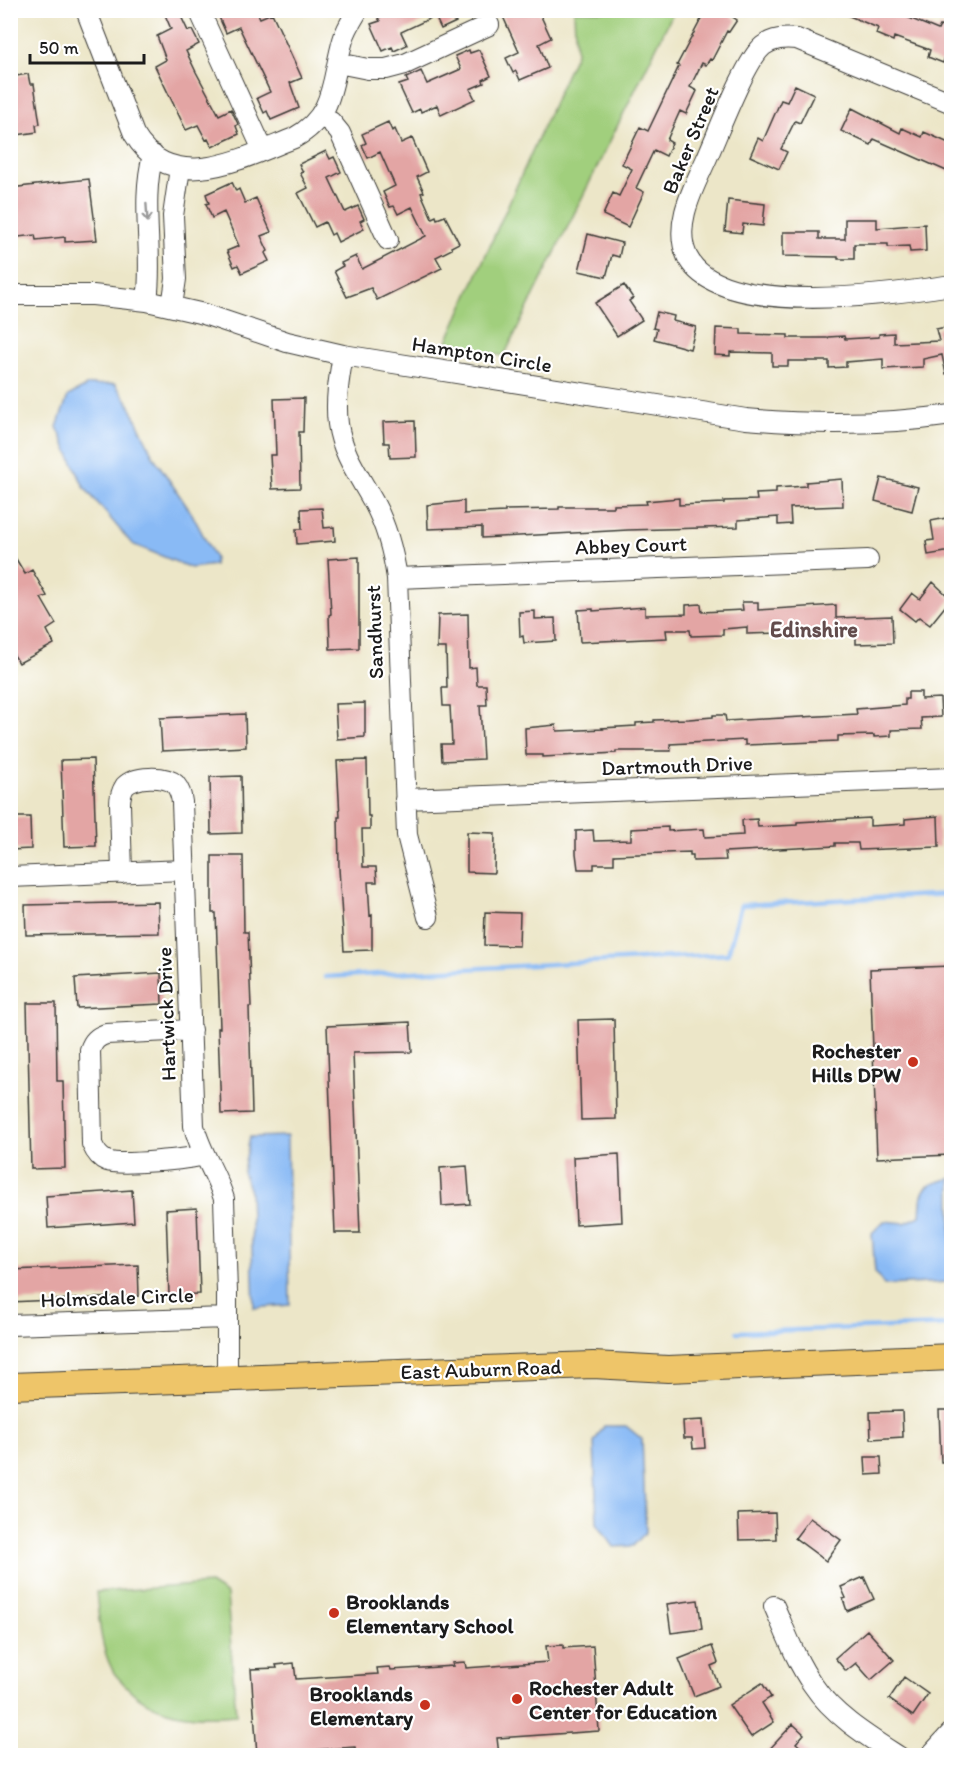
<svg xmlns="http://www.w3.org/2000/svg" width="962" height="1766" font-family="Itim,sans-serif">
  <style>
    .green { fill: #a1cf7d; stroke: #5e764c; stroke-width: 1.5 }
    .water { fill: #89baf5; stroke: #526b88; stroke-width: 1.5 }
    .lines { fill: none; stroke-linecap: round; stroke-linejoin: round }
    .stream { stroke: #89baf5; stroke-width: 4.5 }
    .building { fill: #e3a5a4 }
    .minor-casing { stroke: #3b3a36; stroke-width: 22 }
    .major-casing { stroke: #3b3a36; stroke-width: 28 }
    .minor { stroke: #fff; stroke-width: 20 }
    .major { stroke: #eec569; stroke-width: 26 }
    .oneway { stroke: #999 }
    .poi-dot { fill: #c8321e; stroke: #fff; stroke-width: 2 }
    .labels { text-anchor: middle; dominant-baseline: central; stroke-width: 4.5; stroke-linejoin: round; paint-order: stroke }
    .street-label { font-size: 21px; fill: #1c1c1c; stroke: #fff }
    .poi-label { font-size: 21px; font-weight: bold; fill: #1c1c1c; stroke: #fff; text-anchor: end }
    .neighbourhood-label { font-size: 22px; font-weight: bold; fill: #624c4c; stroke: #fff }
  </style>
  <rect width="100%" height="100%" fill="#fff"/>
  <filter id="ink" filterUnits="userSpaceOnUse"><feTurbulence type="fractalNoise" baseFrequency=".0167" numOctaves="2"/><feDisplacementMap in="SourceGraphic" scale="12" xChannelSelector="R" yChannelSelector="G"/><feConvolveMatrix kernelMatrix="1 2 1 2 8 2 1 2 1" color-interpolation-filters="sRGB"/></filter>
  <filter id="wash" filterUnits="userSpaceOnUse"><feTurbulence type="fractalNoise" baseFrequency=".008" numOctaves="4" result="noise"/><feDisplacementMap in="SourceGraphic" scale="24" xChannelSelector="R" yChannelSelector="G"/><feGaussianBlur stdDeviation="1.35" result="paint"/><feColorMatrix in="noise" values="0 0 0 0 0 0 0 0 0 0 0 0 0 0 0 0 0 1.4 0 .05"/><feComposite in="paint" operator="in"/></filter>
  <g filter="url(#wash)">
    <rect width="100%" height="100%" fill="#ece6c8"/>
    <!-- green -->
    <path class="green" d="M574,11h100l-170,345 -59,-10 131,-293z
      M210,1584l17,11 9,120c-42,4 -83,1 -112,-31 -4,-5 -10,-9 -12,-15 -12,-23 -13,-51 -16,-77z"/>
    <!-- water -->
    <path class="water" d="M115,384l13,18 25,54 39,58 23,44 -1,7 -23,3 -59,-24 -48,-57 -27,-60 11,-31 20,-11z
      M287,1136l3,169 -36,3 -4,-116 -7,-20 7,-35z
      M951,1178v104l-67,3 -9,-13 -3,-39 12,-12 21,2 15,-7c2,-31 2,-29 31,-38z
      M604,1426h22l16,13 4,93 -13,14 -19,1 -17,-24 -3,-81z"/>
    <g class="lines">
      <!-- stream -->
      <path class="stream" d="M325,977l403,-23 13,-49 211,-11
        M737,1332l215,-7"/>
    </g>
    <g id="blocks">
      <!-- building -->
      <path class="building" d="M163,10h15l10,21 4,-1 7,14 -13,7 10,21 23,43 12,-6 7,15 -2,2 3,8 -27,13 -4,-8 -2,1 -8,-15 -12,5 -31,-64 11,-6 -9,-24 14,-7z
        M220,10h36l4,8 12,-5 30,65 -12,5 9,25 -28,12 -4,-9 -3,2 -7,-15 13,-6 -31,-65 -13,6 -7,-16 3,-1z
        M394,10h57l5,12 -15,7 -6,-13 -34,16 6,13 -13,6 -2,-4 -9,4 -12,-27 9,-3 -2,-3z
        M500,10h38l13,28 -12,6 9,24 -28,12 -4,-9 -3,2 -7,-15 13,-6z
        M706,10h16l15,10 -8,12 -2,-1 -15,29 -2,-1 -4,6 -4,-2 -12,24 7,4 -11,23 -6,-3 -13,29 5,3 -6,13 -12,-6 -18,38 8,4 -16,35 -25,-12 10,-22 6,3 13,-27 -10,-5 18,-37 8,4 31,-65 -2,-1z
        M835,10h55l48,20 2,-4 11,4v10l-8,23 -15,-6 2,-7 -36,-13 -1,4 -17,-7 2,-6z
        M469,50l1,3 9,-3 12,26 -8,4 1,3 -14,6 5,10 -34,16 -4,-10 -16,7 -1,-3 -8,4 -13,-28 9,-3 -2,-4 15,-7 6,13 34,-15 -6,-13z
        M28,74l2,10h4l6,40 -4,1 1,7 -27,4v-59z
        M795,85l19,9 -14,29 -5,-2 -14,28 6,3 -8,17 -29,-13 8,-18 5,3 18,-41 6,2z
        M852,108l48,25 2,-5 20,9 2,-5 27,12v29l-77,-34 -3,6 -30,-14z
        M388,122l4,9 3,-2 6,14 11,-5 15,34 -10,5 7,15 -3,1 11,25 4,-2 1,3 8,-3 14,27 -8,4 1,2 -16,8 6,11 -65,32 -6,-12 -24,9 -13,-26 9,-5 -2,-3 15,-7 6,13 64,-33 -14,-29 -14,7 -4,-8 -4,1 -7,-15 12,-6 -15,-34 -12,6 -6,-13 4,-2 -4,-9z
        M326,151l4,8 4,-2 7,15 -12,6 16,34 13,-6 6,13 -4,2 4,8 -26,13 -4,-9 -3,2 -6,-13 -10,5 -17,-34 10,-5 -8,-15 3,-1 -4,-8z
        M89,179l8,61 -32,2v-5l-29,3 -1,-5 -25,3v-50z
        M232,182l4,9 3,-2 6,14 11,-5 15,34 -10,4 7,15 -3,2 4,8 -27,12 -4,-8 -4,2 -7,-16 12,-5 -15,-34 -12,6 -6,-14 3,-1 -3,-9z
        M728,200l37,4 -2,22 -20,-2 -1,9 -17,-2z
        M845,219h32v9l48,-4 1,27 -16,1 -1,-6 -21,1v-3h-34v15h-16v-2l-55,-1v-24h36v7h26z
        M588,234l34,9 -3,14 -7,-2 -6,22 -27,-6z
        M624,285l9,13 -4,3 13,19 -25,16 -22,-33z
        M657,312l17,4 -1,5 23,6 -6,22 -36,-10 3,-10 -4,-1z
        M951,326v48h-5l-4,-19 -19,4v8l-40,2v-10l-37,3v5l-17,1v-7h-41v5h-16v-13l-42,-1v4l-15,-1 1,-27 25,1v5l47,1v3h40v-1l16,-1 1,3 34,-2v-3l15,-1v10l45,-2 -3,-12z
        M304,398l-1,34h-4l1,56 -28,1 -2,-34h6l-2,-56z
        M415,421l1,36 -26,1 -1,-15h-5l-1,-21z
        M881,478l37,9 -6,24 -37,-10z
        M842,479l1,27 -53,2 1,16 -13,1v-8l-40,3v7l-110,3 -146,8v-11l-54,2 -1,-24 37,-4v13l41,-2v-2l54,-1v-2h55v-2l33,-1 -1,-3 33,-3v7l45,-2v-2l33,-1 -1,-6 20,-1v-5l30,-2v-4z
        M322,508l2,20 10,-1 1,14 -38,3 -1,-15h6l-1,-20z
        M951,517v34l-23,4 -2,-14 8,-1 -3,-19z
        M10,549l15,25 7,-4 15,26 -6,2 15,26 -9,6 7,14 -35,19 -9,-14z
        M359,557v91l-29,1 -1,-34 2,-1 -3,-55z
        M933,582l18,17 -21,26 -11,-8 -4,4 -15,-12 12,-16 8,6z
        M742,602h16v8l78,-5v13l56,-2 1,27 -37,1v-12l-3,-1 -106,3v-7l-24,2v6l-32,1 -1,-6h-24l1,8 -87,4 -2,-32 15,-1v2l52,-4v8l41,-1v-9l15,-1 1,8 41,-2z
        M535,611v8l20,-1 1,23 -32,2 -1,-7 -3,1 -1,-25z
        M468,614l1,54 7,-1 1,18h9l1,20h-7l3,54 -41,2 -1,-17h11l-2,-38h-7l-1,-18h5l-1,-40h-9l1,-33z
        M908,692h13v7l19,-1 1,19 -20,1 1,11 -31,1v6l-17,1v-2l-36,1v5l-93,4v-5l-75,4 1,7h-55v2l-73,4v-2h-17l-1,-27 31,-3 1,6 46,-2 -1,-1 34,-2v-3l18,-1v-2l35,-1 24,-2v-2h12l1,6 131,-7 -1,-5 49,-4v-6h3z
        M365,703v34l-28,2 -2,-35z
        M245,714l1,33 -84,4 -2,-33z
        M93,759l3,87 -32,1 -3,-87z
        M367,760l1,56h2v13h-8l1,38h13l1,15h-9l2,34 2,-1v35l-28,1 -5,-83 -1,-51h2l-3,-56z
        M241,776l1,57 -31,1 -1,-57z
        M938,816l1,31 -80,3 -1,-7h-23v3l-110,6 1,8 -33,1v-6h-3v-3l-76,3v9h-20v5h-16l-2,-16v-22l17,-1 1,11 37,-1v-11l37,-2v4l36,-2 1,8 38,-2 -1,-15 15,-1 1,8 39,-2v-3l73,-4v8l35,-2v-5z
        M10,817h20l1,32 -21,1z
        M467,832l28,1 -1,40 -27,-1z
        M212,856h31l1,76h4l3,75h-2l3,106 -31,1 -3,-86h2l-4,-115h-4z
        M158,902l1,31 -133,2 -1,-30z
        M485,912l35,1 -1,33 -35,-1z
        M951,966v189l-74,3 -7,-189z
        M161,973l1,31 -85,4 -2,-30z
        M27,1003h29l1,78h6l2,87 -34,1z
        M614,1019l2,100 -35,1 -3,-100z
        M410,1022l2,30 -59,1 7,180h-25l-8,-207z
        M619,1154l3,68 -46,3 -3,-68z
        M467,1166l3,38 -28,2 -2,-38z
        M132,1190l2,32 -86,6 -2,-32z
        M197,1208l3,86 -31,1 -3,-85z
        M138,1265l1,31 -129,6v-32z
        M939,1410h12v52h-10z
        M902,1411l1,26 -32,2 -1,-27z
        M703,1420l2,28 -12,1 -1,-11h-8l-1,-17z
        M865,1457h16l1,17 -16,1z
        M775,1513l1,26 -37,1 -1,-26z
        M810,1518l31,22 -15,21 -31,-23z
        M864,1577l10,22 -27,12 -4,-12 3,-1 -5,-11z
        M698,1600l4,29 -31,4 -4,-29z
        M867,1630l27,30 -23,20 -15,-17 -10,8 -11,-13z
        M563,1645v3l30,-2 6,85 -102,7 2,17h-143l-1,-8 -55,4v4h-43l-6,-86 26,-1 -1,-3 18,-2 2,16 82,-5 -1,-6 13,-1 1,3 62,-4 -1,-3 13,-1 1,6 82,-6 -2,-16z
        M712,1646l6,17 -7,3 8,20 -25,10 -15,-37z
        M904,1677l24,17 -15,22 -24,-17z
        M762,1683l9,14 -9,6 12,19 -23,15 -22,-32z
        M793,1724l11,10 -8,9 14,12h-46z"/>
    </g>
  </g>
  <g filter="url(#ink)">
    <use href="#blocks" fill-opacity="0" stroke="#3b3a36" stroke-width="1.5"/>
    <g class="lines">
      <defs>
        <path id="minor" d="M86,10l48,124c37,63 109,24 160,4 42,-23 37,-57 49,-98 3,-11 9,-20 15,-30
          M199,10l64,140
          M338,63l30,6h18l19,-5 84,-39
          M952,103l-155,-64c-13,-1 -24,-1 -34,7 -18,15 -46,90 -57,114 -13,29 -33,65 -19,96 30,64 207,38 265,29
          M320,116l11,6 9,11 48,107
          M10,295h83l54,6 57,13 83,28 56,13 403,64c69,6 137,6 206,-4
          M147,301c7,-50 -7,-97 6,-146
          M172,306l4,-27 -3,-63 7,-48
          M343,355c-4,23 -8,46 -5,69 4,30 22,53 36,79 13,24 19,48 23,75l10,257 21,82
          M397,578l471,-18
          M405,799l547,-21
          M122,873l-2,-69c0,-6 1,-12 5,-18 9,-10 40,-11 50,-2 5,6 6,11 7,18l12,324c6,26 23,48 30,73l3,93v86
          M10,877l174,-7
          M191,1030l-85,4c-9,3 -13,7 -16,16l2,94c3,7 7,14 15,17 13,5 82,-2 97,-6
          M10,1325l216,-7
          M774,1606c12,27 22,55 39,79 20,30 54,51 85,71
          M930,1756l22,-24"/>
        <path id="major" d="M10,1386l583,-21 75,4 284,-12"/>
      </defs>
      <!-- minor casing -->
      <use href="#minor" class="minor-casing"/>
      <!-- major casing -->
      <use href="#major" class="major-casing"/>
      <!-- minor -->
      <use href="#minor" class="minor"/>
      <!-- major -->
      <use href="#major" class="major"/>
    </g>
    <!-- one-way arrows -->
    <defs><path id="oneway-shaft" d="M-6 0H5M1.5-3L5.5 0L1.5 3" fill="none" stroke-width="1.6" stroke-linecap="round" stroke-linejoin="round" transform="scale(1.5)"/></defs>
    <use class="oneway" href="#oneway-shaft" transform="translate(147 213) rotate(86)"/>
  </g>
  <!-- markers -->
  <g class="poi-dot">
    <circle cx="913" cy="1062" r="6"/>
    <circle cx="334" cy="1613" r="6"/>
    <circle cx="517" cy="1699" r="6"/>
    <circle cx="425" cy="1705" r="6"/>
  </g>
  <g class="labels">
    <!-- street labels -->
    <g class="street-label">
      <text transform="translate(690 140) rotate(-67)">Baker Street</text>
      <text transform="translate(482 354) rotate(9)">Hampton Circle</text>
      <text transform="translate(631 545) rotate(-2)">Abbey Court</text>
      <text transform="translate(374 632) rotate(-92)">Sandhurst</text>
      <text transform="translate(677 765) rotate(-2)">Dartmouth Drive</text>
      <text transform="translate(166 1014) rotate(-92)">Hartwick Drive</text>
      <text transform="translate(117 1297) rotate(-2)">Holmsdale Circle</text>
      <text transform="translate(481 1369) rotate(-2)">East Auburn Road</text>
    </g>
    <!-- poi labels -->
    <g class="poi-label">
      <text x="901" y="1050">Rochester<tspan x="901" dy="24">Hills DPW</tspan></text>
      <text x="346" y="1601" text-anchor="start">Brooklands<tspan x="346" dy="24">Elementary School</tspan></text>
      <text x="529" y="1687" text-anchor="start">Rochester Adult<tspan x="529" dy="24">Center for Education</tspan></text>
      <text x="413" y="1693">Brooklands<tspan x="413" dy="24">Elementary</tspan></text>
    </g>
    <!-- neighbourhood labels -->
    <g class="neighbourhood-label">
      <text x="814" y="629">Edinshire</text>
    </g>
  </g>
  <!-- margin -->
  <rect width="962" height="1766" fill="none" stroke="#fff" stroke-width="36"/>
  <!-- scale -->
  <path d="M30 54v9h114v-9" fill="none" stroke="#1c1c1c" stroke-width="3"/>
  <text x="39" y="54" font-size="18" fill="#1c1c1c" stroke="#ffffff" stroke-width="4.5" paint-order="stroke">50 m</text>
</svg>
